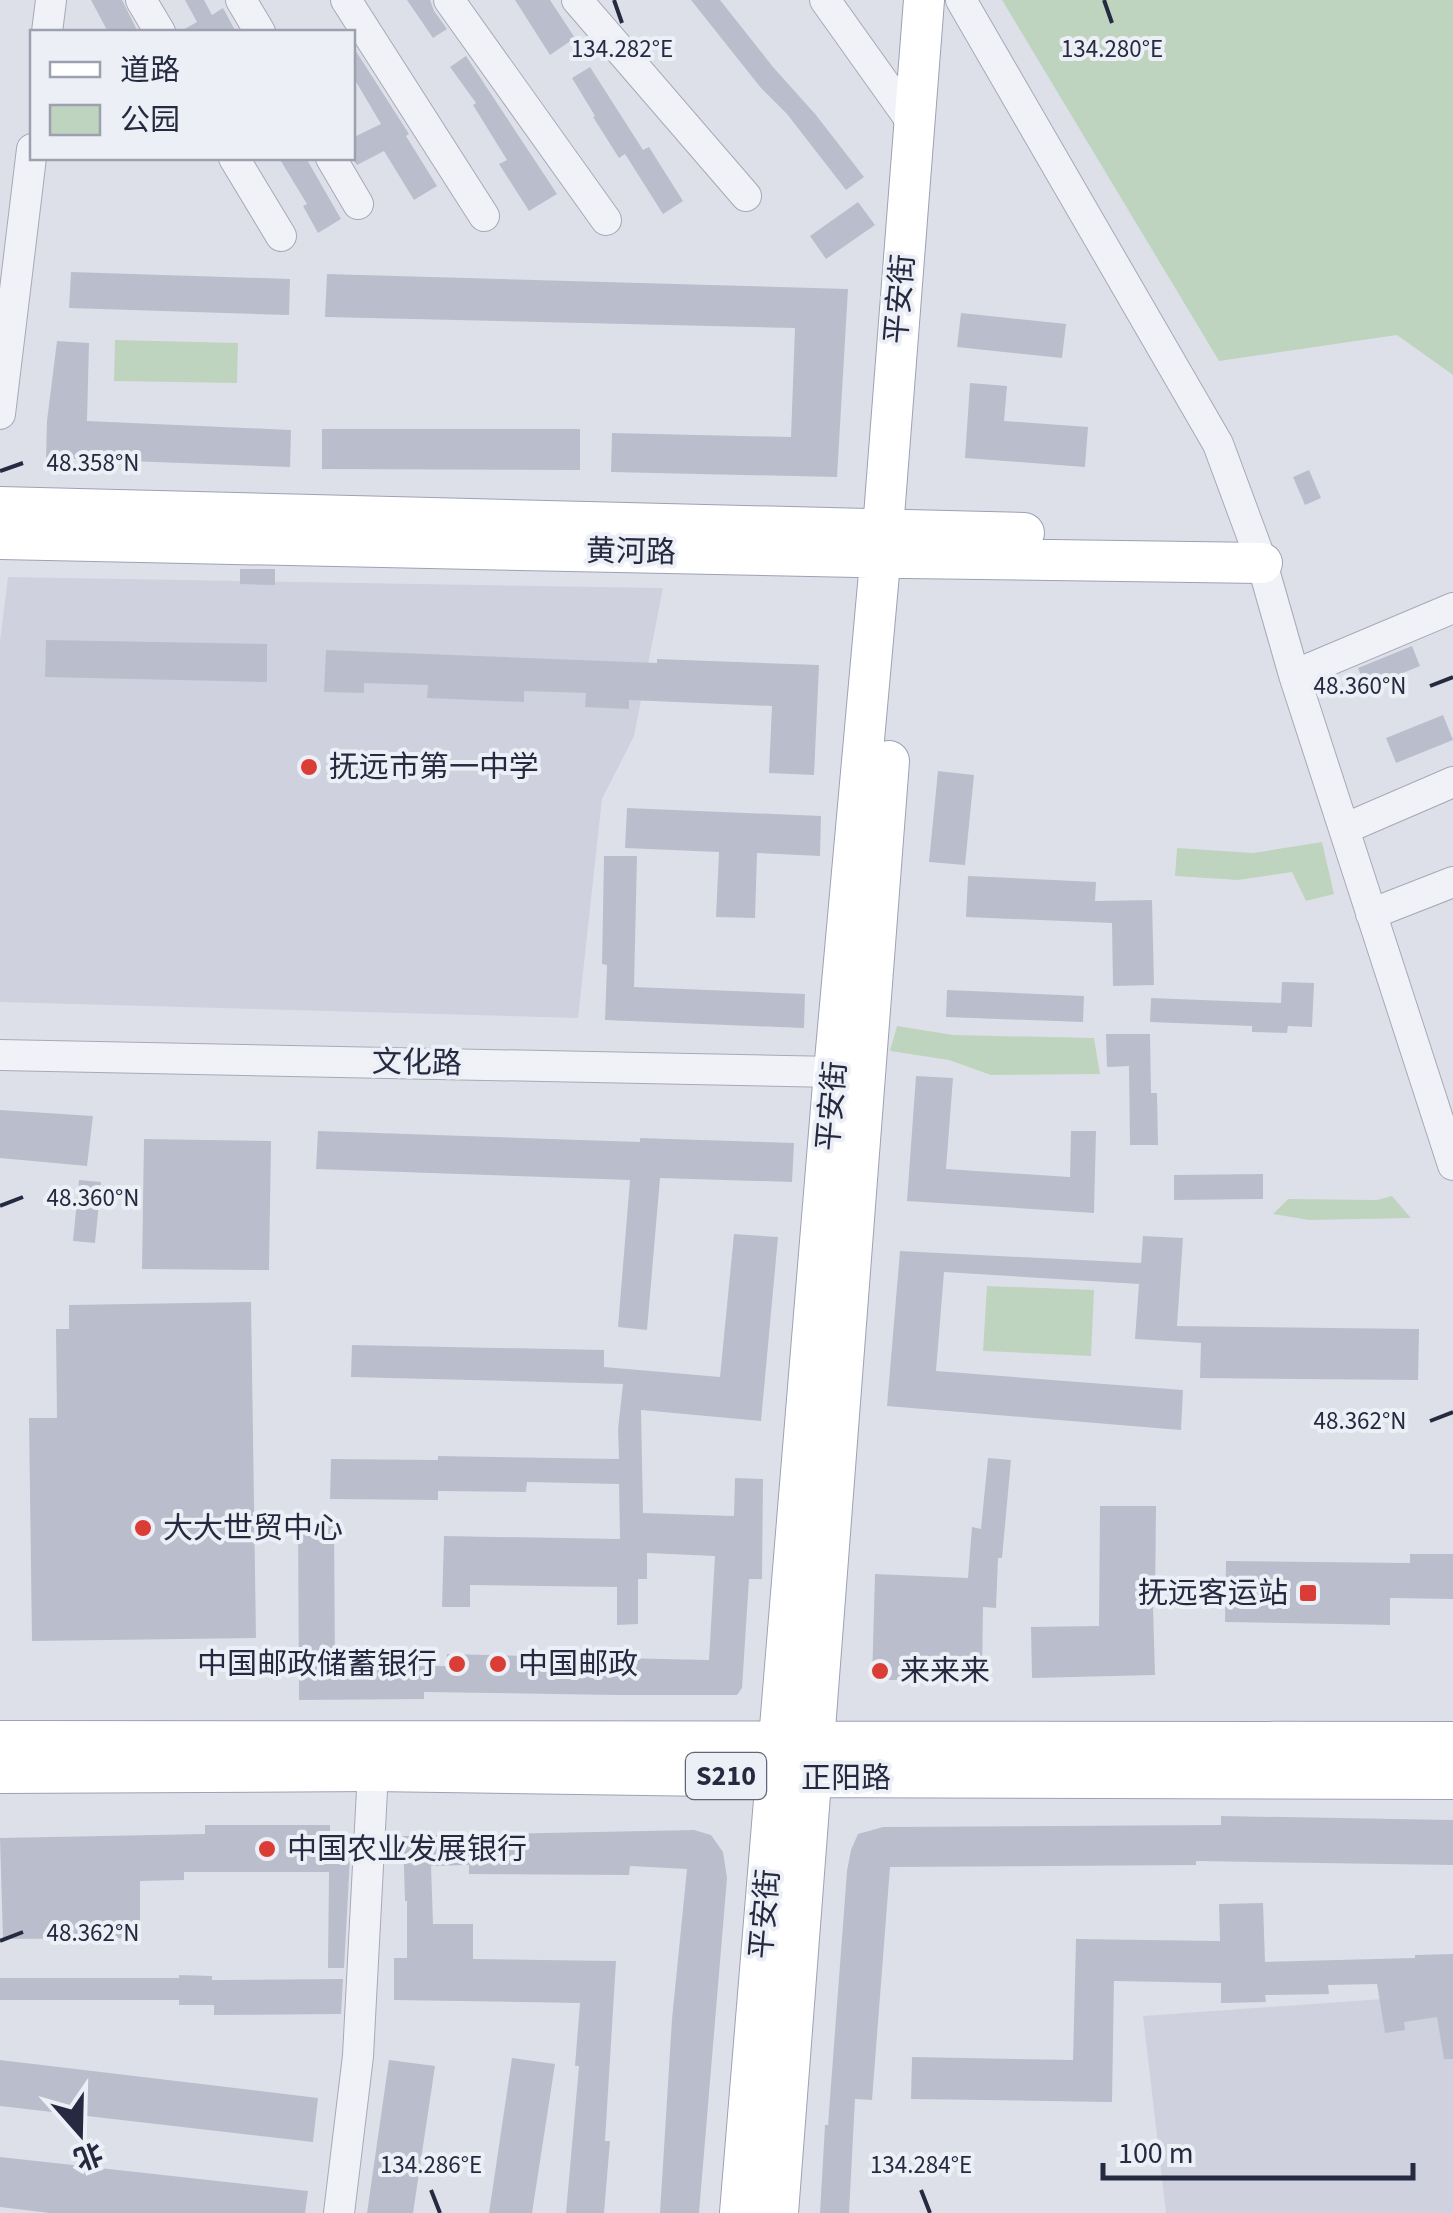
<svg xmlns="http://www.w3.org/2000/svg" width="1453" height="2213" font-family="'Source Sans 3','Noto Sans SC',sans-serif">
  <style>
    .built { fill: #cfd2de }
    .green { fill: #bfd4be }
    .building { fill: #babecc }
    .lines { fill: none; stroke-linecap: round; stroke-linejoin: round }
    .minor-casing { stroke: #a6a9b7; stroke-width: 32 }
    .major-casing { stroke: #9ca1b6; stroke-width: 42 }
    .minor { stroke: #f1f2f7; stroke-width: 30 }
    .major { stroke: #fff; stroke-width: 40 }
    .ticks { fill: none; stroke: #252a41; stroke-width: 4 }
    .poi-dot { fill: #da3c36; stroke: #edeff6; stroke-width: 4 }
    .labels { text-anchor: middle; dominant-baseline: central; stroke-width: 8; stroke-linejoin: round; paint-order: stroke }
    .shield { fill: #edeff6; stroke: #616577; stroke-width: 2.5 }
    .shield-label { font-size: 28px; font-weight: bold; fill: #252a41 }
    .street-label { font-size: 30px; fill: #252a41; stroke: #edeff6 }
    .poi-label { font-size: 30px; fill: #252a41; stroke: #edeff6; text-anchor: start }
    .ticks-label { font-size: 25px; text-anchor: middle; fill: #252a41; stroke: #edeff6; stroke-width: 8; stroke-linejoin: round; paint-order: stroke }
  </style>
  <rect width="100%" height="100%" fill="#dee0e9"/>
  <!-- built -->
  <path class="built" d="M8,577l655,11 -29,148 -32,63 -24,219 -578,-16v-361z
    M1453,1994v219h-287l-23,-197z"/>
  <!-- green -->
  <path class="green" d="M1002,0h451v375l-56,-40 -178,26z
    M115,340l123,3 -1,40 -123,-2z
    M1322,842l12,52 -28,7 -14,-29 -54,8 -63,-4 2,-28 76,5z
    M897,1026l56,9 141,3 6,36 -109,1 -42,-15 -59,-9z
    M1392,1196l19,22 -102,2 -36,-6 15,-15 89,1z
    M987,1286l107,4 -3,66 -108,-5z"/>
  <!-- building -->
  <path class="building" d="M91,0h31l16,32h-30z
    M185,0h19l8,15 11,-7 13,24h-57l18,-10z
    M407,0h23l4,11 13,18 -14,9z
    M515,0h35l25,38 -25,17z
    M691,0h29l53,67 43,48 48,62 -18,13 -59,-76 -26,-26z
    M352,45l57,89 -3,2 31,50 -23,14 -30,-49 -27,14 -5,-7v-20l29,-14 -29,-49z
    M466,56l91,138 -28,17 -30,-47 8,-4 -34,-55 3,-2 -26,-36z
    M590,67l53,83 6,-3 34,54 -20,13 -38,-60 -6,4 -26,-41 2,-1 -23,-38z
    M279,158h27l35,61 -23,14 -15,-27 4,-2z
    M858,202l17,23 -49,34 -16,-23z
    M71,272l219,7 -1,36 -220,-7z
    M327,274l521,15 -11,188 -226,-5 1,-39 179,4 4,-109 -470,-11z
    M961,313l105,11 -4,34 -105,-11z
    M57,341l32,2 -2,78 204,9 -1,37 -244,-9 1,-37z
    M970,383l37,3 -3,35 84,6 -3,40 -120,-9z
    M322,429h258v41l-258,-1z
    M1309,470l12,28 -16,7 -12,-28z
    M240,569h35v16l-35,-1z
    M46,640l221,4v38l-222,-5z
    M1412,646l8,20 -54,22 -8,-20z
    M326,650l331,13v-4l162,6 -5,110 -45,-2 3,-67 -143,-6v9l-44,-2 1,-14 -62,-2v11l-97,-4 1,-13 -64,-2v10l-40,-1z
    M1443,715l10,25 -57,23 -10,-25z
    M938,771l36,4 -9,90 -36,-3z
    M627,808l194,8 -1,40 -63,-3 -2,65 -39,-1 3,-65 -94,-4z
    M604,856h33l-3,131 171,7 -1,34 -199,-8 2,-55 -5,-1z
    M968,876l128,6 -1,19 57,-1 2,85 -41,1 -1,-63 -146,-6z
    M1282,982l32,1 -2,44 -24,-1 -1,7 -35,-1v-6l-102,-4 1,-24 130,5z
    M947,990l137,6 -1,26 -137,-5z
    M1106,1034h44l1,59h6l1,52h-28l-1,-79 -22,1z
    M916,1076l37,2 -7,91 124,8 1,-46h25l-2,82 -187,-12z
    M0,1110l93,6 -6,50 -87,-8z
    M318,1131l322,11v-4l154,5 -2,39 -132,-4 -13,152 -29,-3 12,-147 -314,-11z
    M144,1139l127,2 -2,129 -127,-1z
    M1263,1174v25l-89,1v-25z
    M79,1180l22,2 -6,61 -22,-2z
    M734,1234l44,3 -17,184 -120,-11 2,103 91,3 1,-38 28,1 -1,100h-13l-7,109 -5,7h-120l-193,-3v7l-125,1 -1,-178h36l1,145 111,-1 1,-12 262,6 6,-104 -68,-3v26h-9v45l-21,1v-38l-147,-2v22h-28l2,-71 176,3 -1,-55 -92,-2 -1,10 -88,-1v9l-108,-1 1,-40 107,1v-4l181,3 -1,-30 5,-45 -272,-7 1,-32 252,5v17l116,10z
    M1143,1236l40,2 -6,88 242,3 -1,51 -218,-2 1,-35 -66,-4 4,-55 -195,-12 -8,99 247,19 -2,40 -294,-24 13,-155 241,12z
    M251,1302l5,336 -224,3 -3,-223h28l-1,-89h13v-24z
    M988,1458l23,2 -9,98h-4l-2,50 -13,-1 -1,73h-110l3,-106 93,4 4,-51 9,2z
    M1100,1506h56l-1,100h-2l2,69 -123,3 -1,-51 68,-1z
    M1410,1554h43v45l-63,-1v27l-165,-3 1,-61 184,2z
    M1221,1816l232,4v45l-257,-4v4l-306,2 -18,233 -17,-1 -6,114h-29l5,-88h3l19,-254 4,-21 7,-16 25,-7 338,-2z
    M205,1825h125v14h21l-7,129h-16l1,-96h-145v8l-44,1v57l-137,1 -3,-101 205,-4z
    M694,1830l17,5 12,17 4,26 -28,335h-39l12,-194 15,-150 -57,-3 -1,9 -160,-1v-9l-38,1 2,58h40v35l143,2 -11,180h5l-6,72h-38l13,-147h-4l5,-63 -186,-3v-42h13v-57h-2l-2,-65z
    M1263,1903l2,59 150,-4v-3l38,-1v105h-9l-7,-42 -33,5 1,8 -20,3 -8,-49 -49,1 1,9 -64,1 1,7 -45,1v-20l-107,-2 -2,121 -201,-3 1,-42 161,3 3,-121 144,2 -1,-37z
    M179,1975l33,1v4l131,-1 -2,35 -127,1v-10h-35v-5h-179v-22h179z
    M512,2058l43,6 -23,149h-43z
    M0,2060l318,38 -5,44 -313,-36z
    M389,2060l46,6 -22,147h-46z
    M0,2157l308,34 -3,22h-255l-50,-6z"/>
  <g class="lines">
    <defs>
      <path id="minor" d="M141,0l19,32
        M241,0l19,32
        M346,0l138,216
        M449,0l157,220
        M577,0l169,196
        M825,0l89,125
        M961,0l257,444 44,119 32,112 159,490
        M47,32l4,-32
        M234,158l47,78
        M331,158l27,46
        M0,414l32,-265
        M1294,675l159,-67
        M1344,829l109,-47
        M1371,914l82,-32
        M0,1055l834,17
        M339,2213l19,-157 15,-285"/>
      <path id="major" d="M0,507l1024,26
        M0,539l905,19 357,5
        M0,1741l1453,1
        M0,1773l373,-2 403,6 677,2
        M740,2213l94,-1141 49,-543 41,-529
        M778,2213l111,-1452"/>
    </defs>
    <!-- minor casing -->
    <use href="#minor" class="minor-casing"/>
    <!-- major casing -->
    <use href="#major" class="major-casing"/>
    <!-- minor -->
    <use href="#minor" class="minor"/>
    <!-- major -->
    <use href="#major" class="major"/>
  </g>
  <!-- ticks -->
  <path class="ticks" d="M614,0l8,23M1104,0l8,23M0,471l23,-8M1430,686l23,-9M0,1206l23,-9M1430,1421l23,-9M0,1941l23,-9M431,2190l9,23M921,2190l9,23"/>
  <!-- markers -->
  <g class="poi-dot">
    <circle cx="309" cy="767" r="10"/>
    <circle cx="143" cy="1528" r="10"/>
    <rect x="1298" y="1583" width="20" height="20" rx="5"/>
    <circle cx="457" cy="1664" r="10"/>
    <circle cx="498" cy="1664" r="10"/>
    <circle cx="880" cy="1671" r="10"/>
    <circle cx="267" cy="1849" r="10"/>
  </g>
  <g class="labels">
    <!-- shield labels -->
    <rect class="shield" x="686" y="1753" width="80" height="46" rx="8"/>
    <g class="shield-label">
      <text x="726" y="1776">S210</text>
    </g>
    <!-- street labels -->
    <g class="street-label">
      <text transform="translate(900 299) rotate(-85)">平安街</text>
      <text transform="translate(631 552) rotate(1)">黄河路</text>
      <text transform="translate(417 1063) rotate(1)">文化路</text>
      <text transform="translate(832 1106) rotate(-85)">平安街</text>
      <text x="846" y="1778">正阳路</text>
      <text transform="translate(765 1914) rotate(-85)">平安街</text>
    </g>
    <!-- poi labels -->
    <g class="poi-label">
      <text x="329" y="767">抚远市第一中学</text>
      <text x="163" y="1528">大大世贸中心</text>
      <text x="1288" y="1593" text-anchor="end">抚远客运站</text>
      <text x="437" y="1664" text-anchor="end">中国邮政储蓄银行</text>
      <text x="518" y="1664">中国邮政</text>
      <text x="900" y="1671">来来来</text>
      <text x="287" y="1849">中国农业发展银行</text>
    </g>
  </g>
  <g class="ticks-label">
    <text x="622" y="57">134.282°E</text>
    <text x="1112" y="57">134.280°E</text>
    <text x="93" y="471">48.358°N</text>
    <text x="1360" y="694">48.360°N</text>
    <text x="93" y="1206">48.360°N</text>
    <text x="1360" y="1429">48.362°N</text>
    <text x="93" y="1941">48.362°N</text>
    <text x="431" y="2173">134.286°E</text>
    <text x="921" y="2173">134.284°E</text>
  </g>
  <!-- legend -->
  <rect x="30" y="30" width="325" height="130" fill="#edeff6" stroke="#9da0ae" stroke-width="2.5"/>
  <rect x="50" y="62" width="50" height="15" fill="#ffffff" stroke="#9da0ae" stroke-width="2.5"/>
  <text x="120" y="80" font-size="30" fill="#252a41">道路</text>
  <rect x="50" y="105" width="50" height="30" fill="#bfd4be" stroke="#9da0ae" stroke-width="2.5"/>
  <text x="120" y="130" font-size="30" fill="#252a41">公园</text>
  <!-- north arrow -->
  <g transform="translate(80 2133) rotate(160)" stroke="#edeff6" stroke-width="8" paint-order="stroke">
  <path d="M0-8L18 38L0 25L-18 38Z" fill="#252a41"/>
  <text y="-15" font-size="28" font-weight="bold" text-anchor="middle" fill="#252a41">北</text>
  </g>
  <!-- scale -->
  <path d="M1103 2163v15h310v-15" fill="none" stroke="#252a41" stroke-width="5"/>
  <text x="1118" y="2163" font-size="30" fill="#252a41" stroke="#edeff6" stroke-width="8" paint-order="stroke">100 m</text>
</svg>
